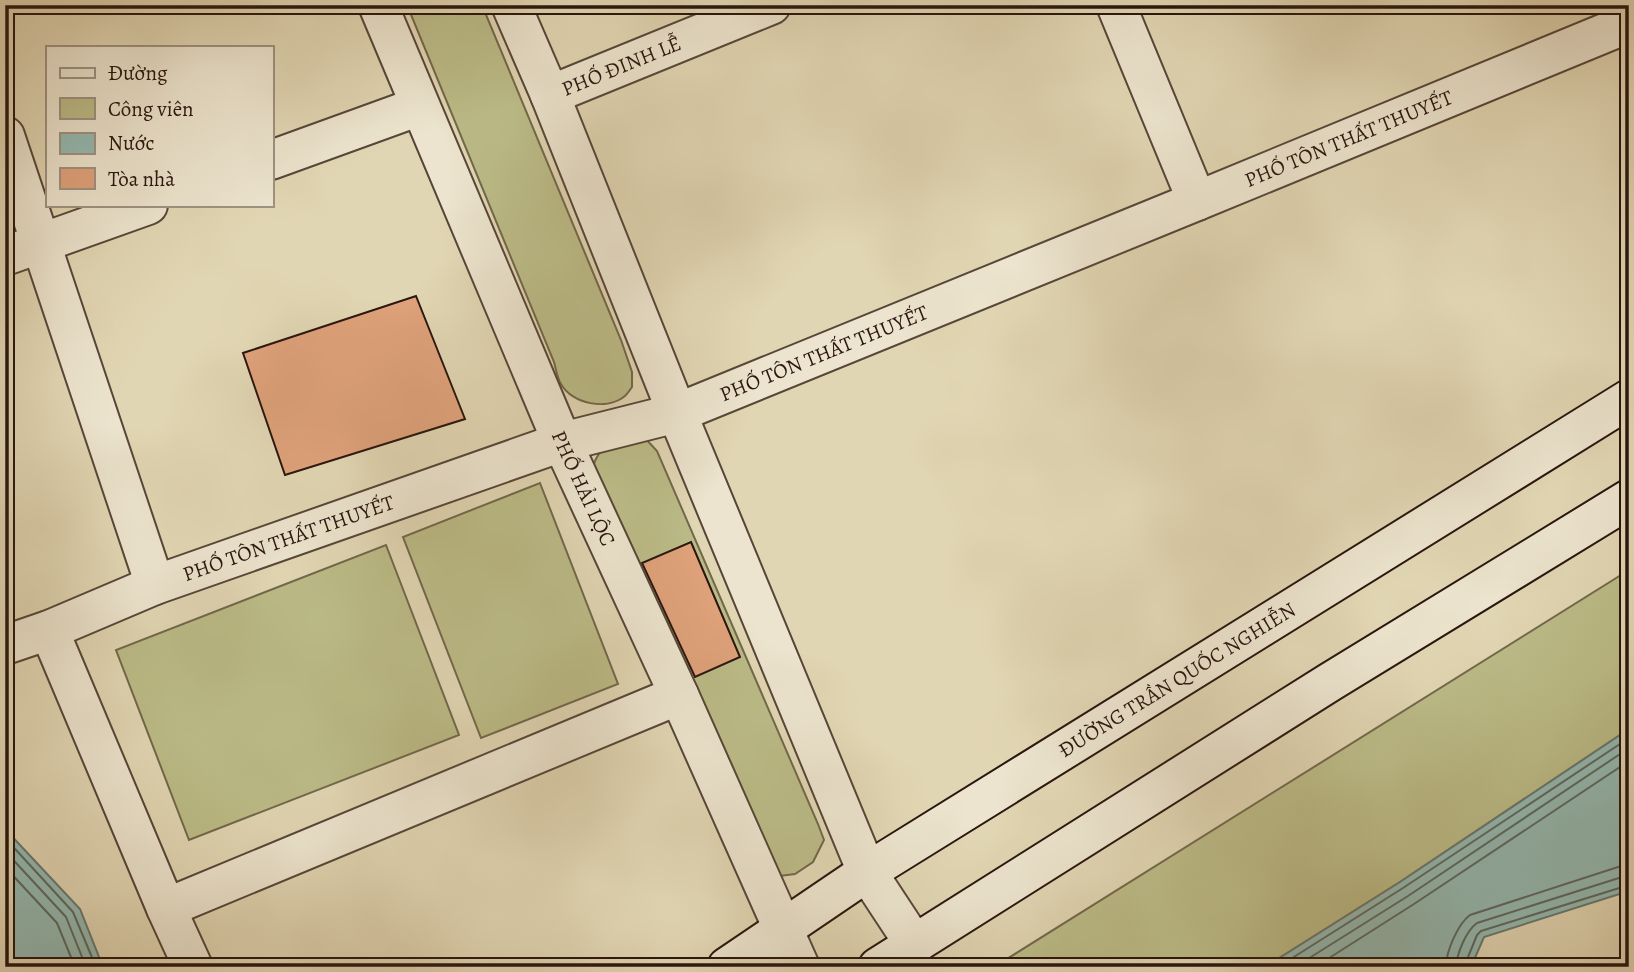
<svg xmlns="http://www.w3.org/2000/svg" width="1634" height="972" font-family="Alegreya,serif">
  <style>
    .green { fill: #bbbb87; stroke: #72684b; stroke-width: 2 }
    .water { fill: #94b9b1; stroke: #697870; stroke-width: 2 }
    .lines { fill: none; stroke-linecap: round; stroke-linejoin: round }
    .shore { stroke: #5e6860; stroke-width: 2 }
    .building { fill: #dfa27b; stroke: #29160f; stroke-width: 2 }
    .minor-casing { stroke: #574638; stroke-width: 42 }
    .tertiary-casing { stroke: #574638; stroke-width: 42 }
    .secondary-casing { stroke: #29160f; stroke-width: 42 }
    .minor { stroke: #ece4ce; stroke-width: 38 }
    .tertiary { stroke: #ece4ce; stroke-width: 38 }
    .secondary { stroke: #ece4ce; stroke-width: 38 }
    .labels { text-anchor: middle; dominant-baseline: central; stroke-width: 5; stroke-linejoin: round; paint-order: stroke }
    .street-label { font-size: 21px; fill: #29160f; stroke: #ece4ce }
  </style>
  <rect width="100%" height="100%" fill="#e1d6b3"/>
  <filter id="stains"><feTurbulence type="fractalNoise" baseFrequency=".00286" numOctaves="4"/><feColorMatrix values="0 0 0 0 .2 0 0 0 0 .09 0 0 0 0 .02 0 0 0 .5 -.17"/></filter>
  <radialGradient id="worn" r=".72"><stop offset=".6" stop-color="#630" stop-opacity="0"/><stop offset="1" stop-color="#630" stop-opacity=".3"/></radialGradient>
  <!-- green -->
  <path class="green" d="M407,5h75l139,335 11,32v15c-2,3 -4,6 -7,9 -18,15 -53,8 -64,-12 -4,-6 -5,-15 -7,-22z
    M644,437l13,14 161,373 6,16 -11,22 -18,12 -15,2 -187,-409c7,-27 27,-25 51,-30z
    M540,483l78,201 -137,54 -78,-201z
    M386,545l73,190 -270,105 -73,-190z
    M1629,570v159l-229,153 -135,85h-271z"/>
  <!-- water -->
  <path class="water" d="M1629,729v162l-145,46 -13,30h-206l135,-85z
    M5,829l75,80 23,58h-98l3,-47 -3,-2z"/>
  <g class="lines">
    <!-- shore -->
    <path class="shore" d="M5,838l68,74 23,55
      M5,851l61,66 20,50
      M5,867l52,56 18,44
      M1278,967l125,-79 226,-150
      M1295,967l113,-71 221,-148
      M1315,967l99,-63 215,-143
      M1446,967c0,-16 12,-43 24,-52l148,-48 11,-2
      M1456,967c1,-14 10,-36 21,-44l145,-46 7,-1
      M1465,967l1,-5 11,-27 4,-4 148,-46"/>
  </g>
  <!-- building -->
  <path class="building" d="M416,296l49,123 -180,56 -42,-122z
    M691,542l49,115 -45,20 -53,-114z"/>
  <g class="lines">
    <defs>
      <g id="minor">
        <path d="M1116,5l81,196"/>
        <path id="s1" d="M550,95l221,-90"/>
        <path d="M5,136l150,449"/>
        <path d="M271,160l149,-54"/>
        <path d="M5,256l143,-51"/>
        <path d="M49,630l117,278 27,59"/>
        <path id="s2" d="M5,645l44,-15 106,-45 407,-143 115,-29 520,-212 432,-178"/>
        <path d="M166,908l513,-213"/>
      </g>
      <g id="tertiary">
        <path id="s3" d="M378,5l184,437 117,253 121,272"/>
        <path d="M511,5l39,90 127,318 190,459 48,73"/>
      </g>
      <g id="secondary">
        <path id="s4" d="M727,967l140,-95 762,-473"/>
        <path d="M878,967l452,-285 299,-183"/>
      </g>
    </defs>
    <!-- minor casing -->
    <use href="#minor" class="minor-casing"/>
    <!-- tertiary casing -->
    <use href="#tertiary" class="tertiary-casing"/>
    <!-- secondary casing -->
    <use href="#secondary" class="secondary-casing"/>
    <!-- minor -->
    <use href="#minor" class="minor"/>
    <!-- tertiary -->
    <use href="#tertiary" class="tertiary"/>
    <!-- secondary -->
    <use href="#secondary" class="secondary"/>
  </g>
  <g class="labels">
    <!-- street labels -->
    <g class="street-label">
      <text stroke="none"><textPath href="#s1" startOffset="77">PHỐ ĐINH LỄ</textPath></text>
      <text stroke="none"><textPath href="#s2" startOffset="1437">PHỐ TÔN THẤT THUYẾT</textPath></text>
      <text stroke="none"><textPath href="#s2" startOffset="870">PHỐ TÔN THẤT THUYẾT</textPath></text>
      <text stroke="none"><textPath href="#s3" startOffset="525">PHỐ HẢI LỘC</textPath></text>
      <text stroke="none"><textPath href="#s2" startOffset="303">PHỐ TÔN THẤT THUYẾT</textPath></text>
      <text stroke="none"><textPath href="#s4" startOffset="534">ĐƯỜNG TRẦN QUỐC NGHIỄN</textPath></text>
    </g>
  </g>
  <!-- margin -->
  <rect width="1634" height="972" fill="none" stroke="#e1d6b3" stroke-width="28"/>
  <rect x="7" y="7" width="1620" height="958" fill="none" stroke="#29160f" stroke-width="3.5"/>
  <rect x="14" y="14" width="1606" height="944" fill="none" stroke="#29160f" stroke-width="2"/>
  <!-- legend -->
  <rect x="46" y="46" width="228" height="161" fill="#ece4ce" stroke="#9e9282" stroke-width="2"/>
  <rect x="60" y="68" width="35" height="10" fill="#ece4ce" stroke="#9e9282" stroke-width="2"/>
  <text x="108" y="80" font-size="21" fill="#29160f">Đường</text>
  <rect x="60" y="98" width="35" height="21" fill="#bbbb87" stroke="#9e9282" stroke-width="2"/>
  <text x="108" y="116" font-size="21" fill="#29160f">Công viên</text>
  <rect x="60" y="133" width="35" height="21" fill="#94b9b1" stroke="#9e9282" stroke-width="2"/>
  <text x="108" y="150" font-size="21" fill="#29160f">Nước</text>
  <rect x="60" y="168" width="35" height="21" fill="#dfa27b" stroke="#9e9282" stroke-width="2"/>
  <text x="108" y="186" font-size="21" fill="#29160f">Tòa nhà</text>
  <rect width="100%" height="100%" filter="url(#stains)"/>
  <rect width="100%" height="100%" fill="url(#worn)"/>
</svg>
